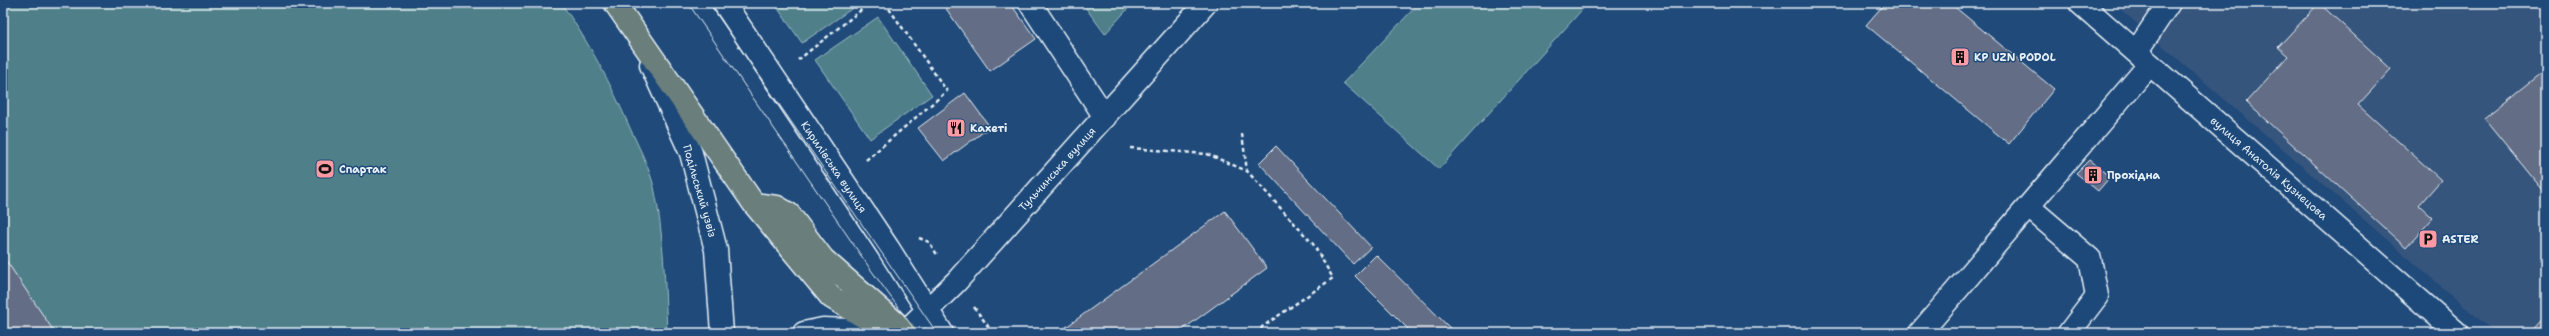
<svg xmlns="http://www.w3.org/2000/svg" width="2549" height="336" font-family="'Shantell Sans',sans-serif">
  <rect width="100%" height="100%" fill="#1f4a7a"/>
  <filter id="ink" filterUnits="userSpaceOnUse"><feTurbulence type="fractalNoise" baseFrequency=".025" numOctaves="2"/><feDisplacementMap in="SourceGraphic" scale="8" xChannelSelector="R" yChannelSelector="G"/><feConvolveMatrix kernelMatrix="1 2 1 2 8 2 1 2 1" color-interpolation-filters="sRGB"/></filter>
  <g filter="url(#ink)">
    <!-- built -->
    <path fill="#34547d" d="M 2113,3 L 2546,3 L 2546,333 L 2495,333 Z"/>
    <!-- green -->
    <path fill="#4f808a" stroke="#9cb8c1" d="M 3,3 L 561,3 C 589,42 611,84 630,128 C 639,147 649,167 654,187 C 664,232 665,287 667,333 L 3,333 Z
      M 774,3 L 860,3 L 802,43 Z
      M 1082,3 L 1133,3 L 1105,34 Z
      M 1419,3 L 1588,3 L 1439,169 L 1343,83 Z
      M 878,17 L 932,95 L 870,139 L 815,60 Z"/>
    <!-- building -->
    <path fill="#646d85" stroke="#e8f1f8" d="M 942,3 L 1010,3 L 1036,39 L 990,71 Z
      M 1885,3 L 1950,3 L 2054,89 L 2009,144 L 1866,25 Z
      M 2319,3 L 2391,69 L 2358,105 L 2441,180 L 2419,205 L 2433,218 L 2406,248 L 2246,102 L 2288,56 L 2278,47 Z
      M 2546,69 L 2546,194 L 2484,118 Z
      M 965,93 L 990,127 L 944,161 L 918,128 Z
      M 1276,146 L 1371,247 L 1353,264 L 1259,163 Z
      M 2089,160 L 2110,177 L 2098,191 L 2076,173 Z
      M 1225,211 L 1267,268 L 1178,333 L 1064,333 L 1062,330 Z
      M 1376,255 L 1455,333 L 1412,333 L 1355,276 Z
      M 3,256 L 55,333 L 3,333 Z
      M 2546,315 L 2546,333 L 2530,333 Z"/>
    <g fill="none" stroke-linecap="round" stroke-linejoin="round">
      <defs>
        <path id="minor" d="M 724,3 L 888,248 L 942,333
          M 1030,3 L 1105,117
          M 2080,3 L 2457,333
          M 2136,52 L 2169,3
          M 651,65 L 691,153 L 716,250 L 722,333
          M 2029,207 L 2090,259 L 2097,296 L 2069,333
          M 804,333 L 823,329 L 905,332 L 956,282 L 1206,3
          M 1920,333 L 2150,64"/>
        <path id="major" d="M 615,3 L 754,204 L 831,297 L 869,320 L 905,332
          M 754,204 L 777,207 L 789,214 L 823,259 L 899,326"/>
      </defs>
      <!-- minor casing -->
      <use href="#minor" stroke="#e8f1f8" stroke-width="25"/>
      <!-- major casing -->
      <use href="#major" stroke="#e8f1f8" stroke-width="25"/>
      <!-- path -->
      <path stroke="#e8f1f8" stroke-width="2.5" stroke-dasharray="4 3" stroke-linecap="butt" d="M 798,60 L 870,3
        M 1242,134 L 1247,171
        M 1130,148 L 1207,154 L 1247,171 L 1313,244 L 1333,278 L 1262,327 L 1259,333
        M 866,160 L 947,91 L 885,3
        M 919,238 L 929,242 L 938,256
        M 974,307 L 993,333"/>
      <!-- minor -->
      <use href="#minor" stroke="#1f4a7a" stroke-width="22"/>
      <!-- major -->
      <use href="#major" stroke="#6b7f7c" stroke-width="22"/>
      <!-- tram -->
      <path stroke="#e8f1f8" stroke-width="1" d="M 688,3 L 871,270 L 917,333
        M 709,3 L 937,333"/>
    </g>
  </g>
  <!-- icons -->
  <defs>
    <symbol id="building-square" viewBox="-11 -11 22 22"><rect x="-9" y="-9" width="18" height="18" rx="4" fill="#ff9aa2" stroke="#1f4a7a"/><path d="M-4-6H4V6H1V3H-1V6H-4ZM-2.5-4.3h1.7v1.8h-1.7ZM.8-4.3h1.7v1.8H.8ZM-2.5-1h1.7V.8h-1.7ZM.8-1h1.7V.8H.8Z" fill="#111"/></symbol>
    <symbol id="restaurant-square" viewBox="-11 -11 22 22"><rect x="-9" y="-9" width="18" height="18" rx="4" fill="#ff9aa2" stroke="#1f4a7a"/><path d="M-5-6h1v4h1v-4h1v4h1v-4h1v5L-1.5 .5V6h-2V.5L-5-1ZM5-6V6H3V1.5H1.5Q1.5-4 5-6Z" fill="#111"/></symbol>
    <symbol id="stadium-square" viewBox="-11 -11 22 22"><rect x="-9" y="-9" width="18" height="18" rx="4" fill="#ff9aa2" stroke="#1f4a7a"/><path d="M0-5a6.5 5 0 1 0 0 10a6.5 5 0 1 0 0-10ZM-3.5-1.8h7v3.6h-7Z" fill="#111"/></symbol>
    <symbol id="parking-square" viewBox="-11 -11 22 22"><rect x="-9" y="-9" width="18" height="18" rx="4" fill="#ff9aa2" stroke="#1f4a7a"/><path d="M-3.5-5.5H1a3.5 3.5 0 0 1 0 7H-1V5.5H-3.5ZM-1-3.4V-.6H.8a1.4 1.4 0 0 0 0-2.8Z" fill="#111"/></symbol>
  </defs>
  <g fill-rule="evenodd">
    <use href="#building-square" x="1949" y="46" width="22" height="22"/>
    <use href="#restaurant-square" x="945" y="117" width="22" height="22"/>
    <use href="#stadium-square" x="314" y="158" width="22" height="22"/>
    <use href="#building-square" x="2082" y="164" width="22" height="22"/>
    <use href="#parking-square" x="2417" y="228" width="22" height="22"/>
  </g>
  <g text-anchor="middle" stroke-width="3" stroke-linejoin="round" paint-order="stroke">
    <!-- poi labels -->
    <g font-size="11" font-weight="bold" fill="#e8f1f8" stroke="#1f4a7a" text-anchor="start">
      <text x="1974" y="61">KP UZN PODOL</text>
      <text x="970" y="132">Кахеті</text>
      <text x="339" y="173">Спартак</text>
      <text x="2107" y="179">Прохідна</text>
      <text x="2442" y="243">ASTER</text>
    </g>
    <!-- street labels -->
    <g font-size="11" fill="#e8f1f8" stroke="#1f4a7a">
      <text transform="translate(834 167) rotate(56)" y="4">Кирилівська вулиця</text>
      <text transform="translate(2269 168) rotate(41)" y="4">вулиця Анатолія Кузнецова</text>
      <text transform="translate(1057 169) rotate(-48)" y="4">Тульчинська вулиця</text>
      <text transform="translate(700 191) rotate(74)" y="4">Подільський узвіз</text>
    </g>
  </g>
  <!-- margin -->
  <rect width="2549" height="336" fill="none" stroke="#1f4a7a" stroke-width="16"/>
  <rect x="8" y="8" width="2533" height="320" fill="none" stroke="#e8f1f8" stroke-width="1.5" filter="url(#ink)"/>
</svg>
